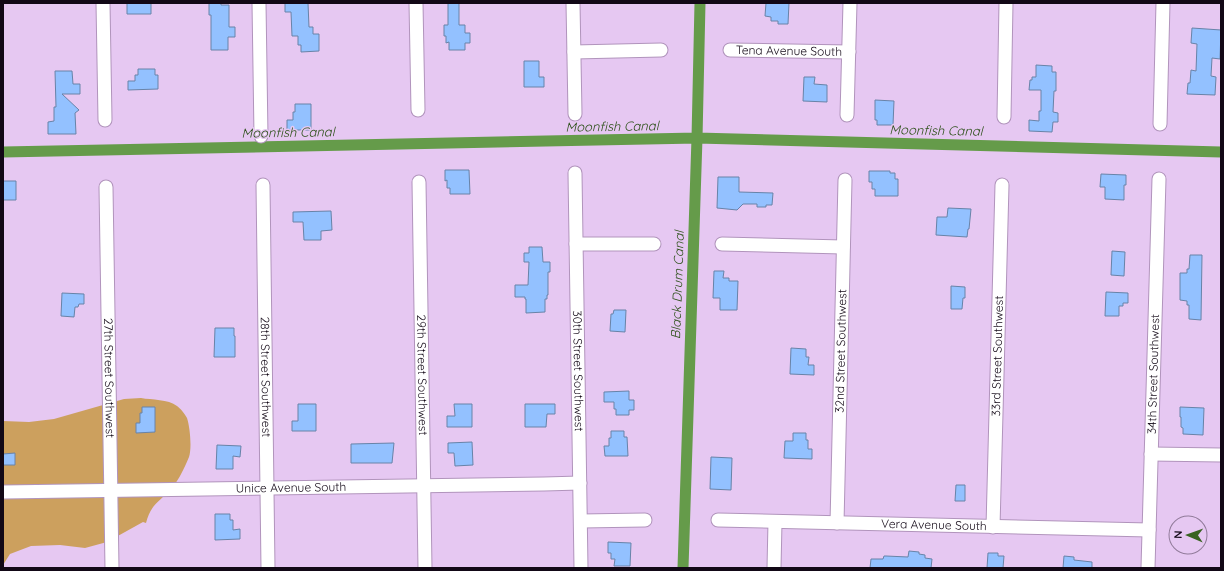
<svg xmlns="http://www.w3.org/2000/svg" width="1224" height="571" font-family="Quicksand,sans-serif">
  <rect width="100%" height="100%" fill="#e6c8f2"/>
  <!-- green -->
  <path fill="#cca05e" d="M 141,398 C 152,400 168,399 177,406 C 180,408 185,414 187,418 C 190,427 192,448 189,457 C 185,467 179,479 173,487 C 161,501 151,503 146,523 L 143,522 L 107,542 L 85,548 L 60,545 L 31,546 L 10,554 L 3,565 L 3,421 L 29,422 L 54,419 L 124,399 Z"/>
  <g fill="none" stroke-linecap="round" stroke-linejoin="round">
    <!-- canal -->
    <path stroke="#659b4a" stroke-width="11" d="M 3,152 L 697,138 L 1221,152
      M 683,568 L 697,138 L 700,3"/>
  </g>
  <!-- building -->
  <path fill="#93c1ff" stroke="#6883a8" d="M 127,3 L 151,3 L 151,14 L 127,14 Z
    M 209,3 L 221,3 L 221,5 L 229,5 L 229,27 L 235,27 L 235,37 L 228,37 L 228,50 L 211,50 L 211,15 L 209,15 Z
    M 285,3 L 308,3 L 309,27 L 313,27 L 313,34 L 319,34 L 319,51 L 301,52 L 301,45 L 298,45 L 298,36 L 292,36 L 291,12 L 285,12 Z
    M 448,3 L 459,3 L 459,25 L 465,25 L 465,33 L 470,33 L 470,43 L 465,43 L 465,50 L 449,50 L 449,42 L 446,43 L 446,36 L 444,36 L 444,25 L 448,25 Z
    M 766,3 L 789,3 L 788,24 L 778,24 L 778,21 L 771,21 L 771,17 L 765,16 Z
    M 1192,28 L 1221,30 L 1220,59 L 1212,58 L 1211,76 L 1216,77 L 1215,95 L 1187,94 L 1188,83 L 1190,83 L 1191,70 L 1196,71 L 1197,44 L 1191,43 Z
    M 524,61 L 539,61 L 539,77 L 544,77 L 544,87 L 524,87 Z
    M 1036,65 L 1052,66 L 1052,72 L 1056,72 L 1056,91 L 1054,91 L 1053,112 L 1058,113 L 1058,122 L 1053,122 L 1052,132 L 1029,131 L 1029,120 L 1039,121 L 1039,111 L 1041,111 L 1041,90 L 1029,90 L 1030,80 L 1032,80 L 1032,77 L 1036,77 Z
    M 138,69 L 155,69 L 155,75 L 158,75 L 158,89 L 128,90 L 128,81 L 135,81 L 135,75 L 138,75 Z
    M 55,71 L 72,71 L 73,84 L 80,84 L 80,94 L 62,94 L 79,110 L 75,113 L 76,134 L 48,134 L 48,122 L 54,121 L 54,107 L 56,107 Z
    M 804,77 L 815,77 L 814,84 L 827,85 L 827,102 L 803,101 Z
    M 875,100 L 894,101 L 893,125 L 877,125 L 877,120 L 875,120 Z
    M 295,104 L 311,104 L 311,130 L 287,130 L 287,120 L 293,120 L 293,112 L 295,112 Z
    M 445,170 L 469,170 L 470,194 L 450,194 L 450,188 L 447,188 L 447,180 L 445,181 Z
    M 869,171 L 890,171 L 890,173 L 895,173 L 895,179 L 898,179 L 898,196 L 875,196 L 875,189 L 872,189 L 872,182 L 869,182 Z
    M 1101,174 L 1126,175 L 1126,185 L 1124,185 L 1124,200 L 1105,199 L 1105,187 L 1100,187 Z
    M 718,177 L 739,177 L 739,192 L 773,193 L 772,205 L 766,205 L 766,207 L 757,207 L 757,204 L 743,204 L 737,210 L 717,208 Z
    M 3,181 L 16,181 L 16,200 L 3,200 Z
    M 948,208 L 971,209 L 969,229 L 968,229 L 967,237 L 936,235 L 937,217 L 947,217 Z
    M 331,211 L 332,230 L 321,231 L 321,240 L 304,240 L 303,222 L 293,222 L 293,212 Z
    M 529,247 L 542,247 L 543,262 L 550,262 L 550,272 L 548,272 L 548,295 L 547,295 L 547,299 L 545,299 L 545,312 L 526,313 L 526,299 L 525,299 L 525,297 L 515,297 L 515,285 L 528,285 L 529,262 L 524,262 L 524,253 L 529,253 Z
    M 1112,251 L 1125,252 L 1124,276 L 1111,275 Z
    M 1190,255 L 1202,255 L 1201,320 L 1189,319 L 1189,305 L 1187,305 L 1187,301 L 1180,300 L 1180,273 L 1187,273 L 1187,269 L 1189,269 Z
    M 714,271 L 724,271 L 723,278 L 729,278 L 729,281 L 738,281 L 737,310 L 720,310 L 720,298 L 713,298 Z
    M 951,286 L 965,287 L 965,298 L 963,298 L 962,309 L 951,309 Z
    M 1106,292 L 1128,293 L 1128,303 L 1123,303 L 1123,306 L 1119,306 L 1119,316 L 1105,316 Z
    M 62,293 L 84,294 L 84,304 L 79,304 L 78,307 L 75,307 L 74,317 L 61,316 Z
    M 614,310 L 626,310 L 625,332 L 610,331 L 611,314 L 613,314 Z
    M 215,328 L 234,328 L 234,336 L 235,336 L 235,357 L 214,357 Z
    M 791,348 L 806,349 L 806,357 L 809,357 L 808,365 L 814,365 L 814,375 L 790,374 Z
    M 629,391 L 629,400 L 634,400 L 634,410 L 629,410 L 629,415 L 616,415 L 616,409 L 614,409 L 614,402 L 604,402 L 604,392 Z
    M 298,404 L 316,404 L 316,431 L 292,431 L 292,421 L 298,421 Z
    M 454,404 L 472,404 L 472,427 L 447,427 L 447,416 L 455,416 Z
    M 525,404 L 555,404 L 555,414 L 547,414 L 546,427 L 525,427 Z
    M 142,407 L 155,407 L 155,432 L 136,433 L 136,423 L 140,423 L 140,413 L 142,413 Z
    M 1180,407 L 1204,408 L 1203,435 L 1183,434 L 1183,428 L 1181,427 L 1181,417 L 1180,417 Z
    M 611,431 L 624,431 L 624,437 L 627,437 L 628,456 L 605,456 L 604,446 L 609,446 L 609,438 L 611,438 Z
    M 793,433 L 806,433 L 806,440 L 808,440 L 808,449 L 812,449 L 812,459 L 784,458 L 785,441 L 793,441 Z
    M 472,442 L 473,465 L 455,466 L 454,453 L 448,453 L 448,443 Z
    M 394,443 L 392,463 L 351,463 L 351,444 Z
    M 217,445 L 241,446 L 240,457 L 233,456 L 233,469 L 216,469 Z
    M 15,453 L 15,465 L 3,465 L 3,454 Z
    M 711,457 L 732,458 L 731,490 L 710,489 Z
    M 956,485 L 965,485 L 965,501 L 955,501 Z
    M 215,514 L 230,514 L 230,520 L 233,520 L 233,530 L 240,529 L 240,539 L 215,540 Z
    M 608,542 L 631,543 L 630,566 L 614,566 L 615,559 L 611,559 L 611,553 L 608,553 Z
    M 909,551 L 919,552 L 919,554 L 925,555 L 925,558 L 932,559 L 931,568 L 870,568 L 871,559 L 883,559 L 884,556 L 886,556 L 908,557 Z
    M 988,553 L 998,553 L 998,556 L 1004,556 L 1003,568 L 987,568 Z
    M 1064,556 L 1074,557 L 1074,560 L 1092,562 L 1092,568 L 1063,568 Z"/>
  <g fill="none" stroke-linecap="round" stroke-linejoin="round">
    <defs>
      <g id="minor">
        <path d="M 103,3 L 105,120"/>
        <path d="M 259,3 L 261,136"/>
        <path d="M 416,3 L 418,110"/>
        <path d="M 573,3 L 575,114"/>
        <path id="s1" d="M 730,50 L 849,52"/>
        <path d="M 574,52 L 661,50"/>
        <path d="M 847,115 L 850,3"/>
        <path d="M 1004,117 L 1006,3"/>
        <path d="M 1160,124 L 1163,3"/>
        <path id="s2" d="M 575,173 L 581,568"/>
        <path id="s3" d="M 419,182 L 425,568"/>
        <path id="s4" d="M 263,185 L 268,568"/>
        <path id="s5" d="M 106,187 L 112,568"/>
        <path d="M 576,244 L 654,244"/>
        <path d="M 722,244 L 843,247"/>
        <path d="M 1151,454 L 1221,455"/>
        <path id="s6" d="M 3,492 L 544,484 L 580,483"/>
        <path id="s7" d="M 718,520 L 1149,530"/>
        <path d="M 581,521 L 645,520"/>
        <path id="s8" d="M 837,523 L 845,180"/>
        <path id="s9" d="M 993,527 L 1002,185"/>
        <path d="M 774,568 L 775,522"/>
        <path id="s10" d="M 1148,568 L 1159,179"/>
      </g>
    </defs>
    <!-- minor casing -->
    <use href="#minor" stroke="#b194bc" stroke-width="15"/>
    <!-- minor -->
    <use href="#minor" stroke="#fff" stroke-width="13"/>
  </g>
  <g text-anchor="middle" stroke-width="3" stroke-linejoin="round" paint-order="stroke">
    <!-- street labels -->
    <g font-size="12" fill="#120816" stroke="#e6c8f2">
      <text dy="4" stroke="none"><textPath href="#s1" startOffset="59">Tena Avenue South</textPath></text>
      <text dy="4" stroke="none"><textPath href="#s8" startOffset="172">32nd Street Southwest</textPath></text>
      <text dy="4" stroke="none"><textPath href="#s9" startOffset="171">33rd Street Southwest</textPath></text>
      <text dy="4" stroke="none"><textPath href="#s2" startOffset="198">30th Street Southwest</textPath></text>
      <text dy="4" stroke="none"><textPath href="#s10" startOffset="194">34th Street Southwest</textPath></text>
      <text dy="4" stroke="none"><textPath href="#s3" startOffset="193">29th Street Southwest</textPath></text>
      <text dy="4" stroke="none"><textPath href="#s4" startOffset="192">28th Street Southwest</textPath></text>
      <text dy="4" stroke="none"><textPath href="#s5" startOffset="191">27th Street Southwest</textPath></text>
      <text dy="4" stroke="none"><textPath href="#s6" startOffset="288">Unice Avenue South</textPath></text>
      <text dy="4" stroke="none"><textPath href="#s7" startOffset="216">Vera Avenue South</textPath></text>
    </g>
    <!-- water labels -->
    <g font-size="13" font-style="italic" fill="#2c5018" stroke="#e6c8f2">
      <text transform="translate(612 126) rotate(-1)" y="5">Moonfish Canal</text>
      <text transform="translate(936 130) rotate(1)" y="5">Moonfish Canal</text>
      <text transform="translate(288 132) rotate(-1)" y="5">Moonfish Canal</text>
      <text transform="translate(677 285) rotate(-88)" y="5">Black Drum Canal</text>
    </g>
  </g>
  <!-- border -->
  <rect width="1224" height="571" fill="none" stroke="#120816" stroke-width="8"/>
  <!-- north arrow -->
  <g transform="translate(1188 535) rotate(272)"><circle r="19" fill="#e6c8f2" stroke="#917b9a"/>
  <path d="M0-3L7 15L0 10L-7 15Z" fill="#386320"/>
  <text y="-6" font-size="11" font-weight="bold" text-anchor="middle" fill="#120816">N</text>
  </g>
</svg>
